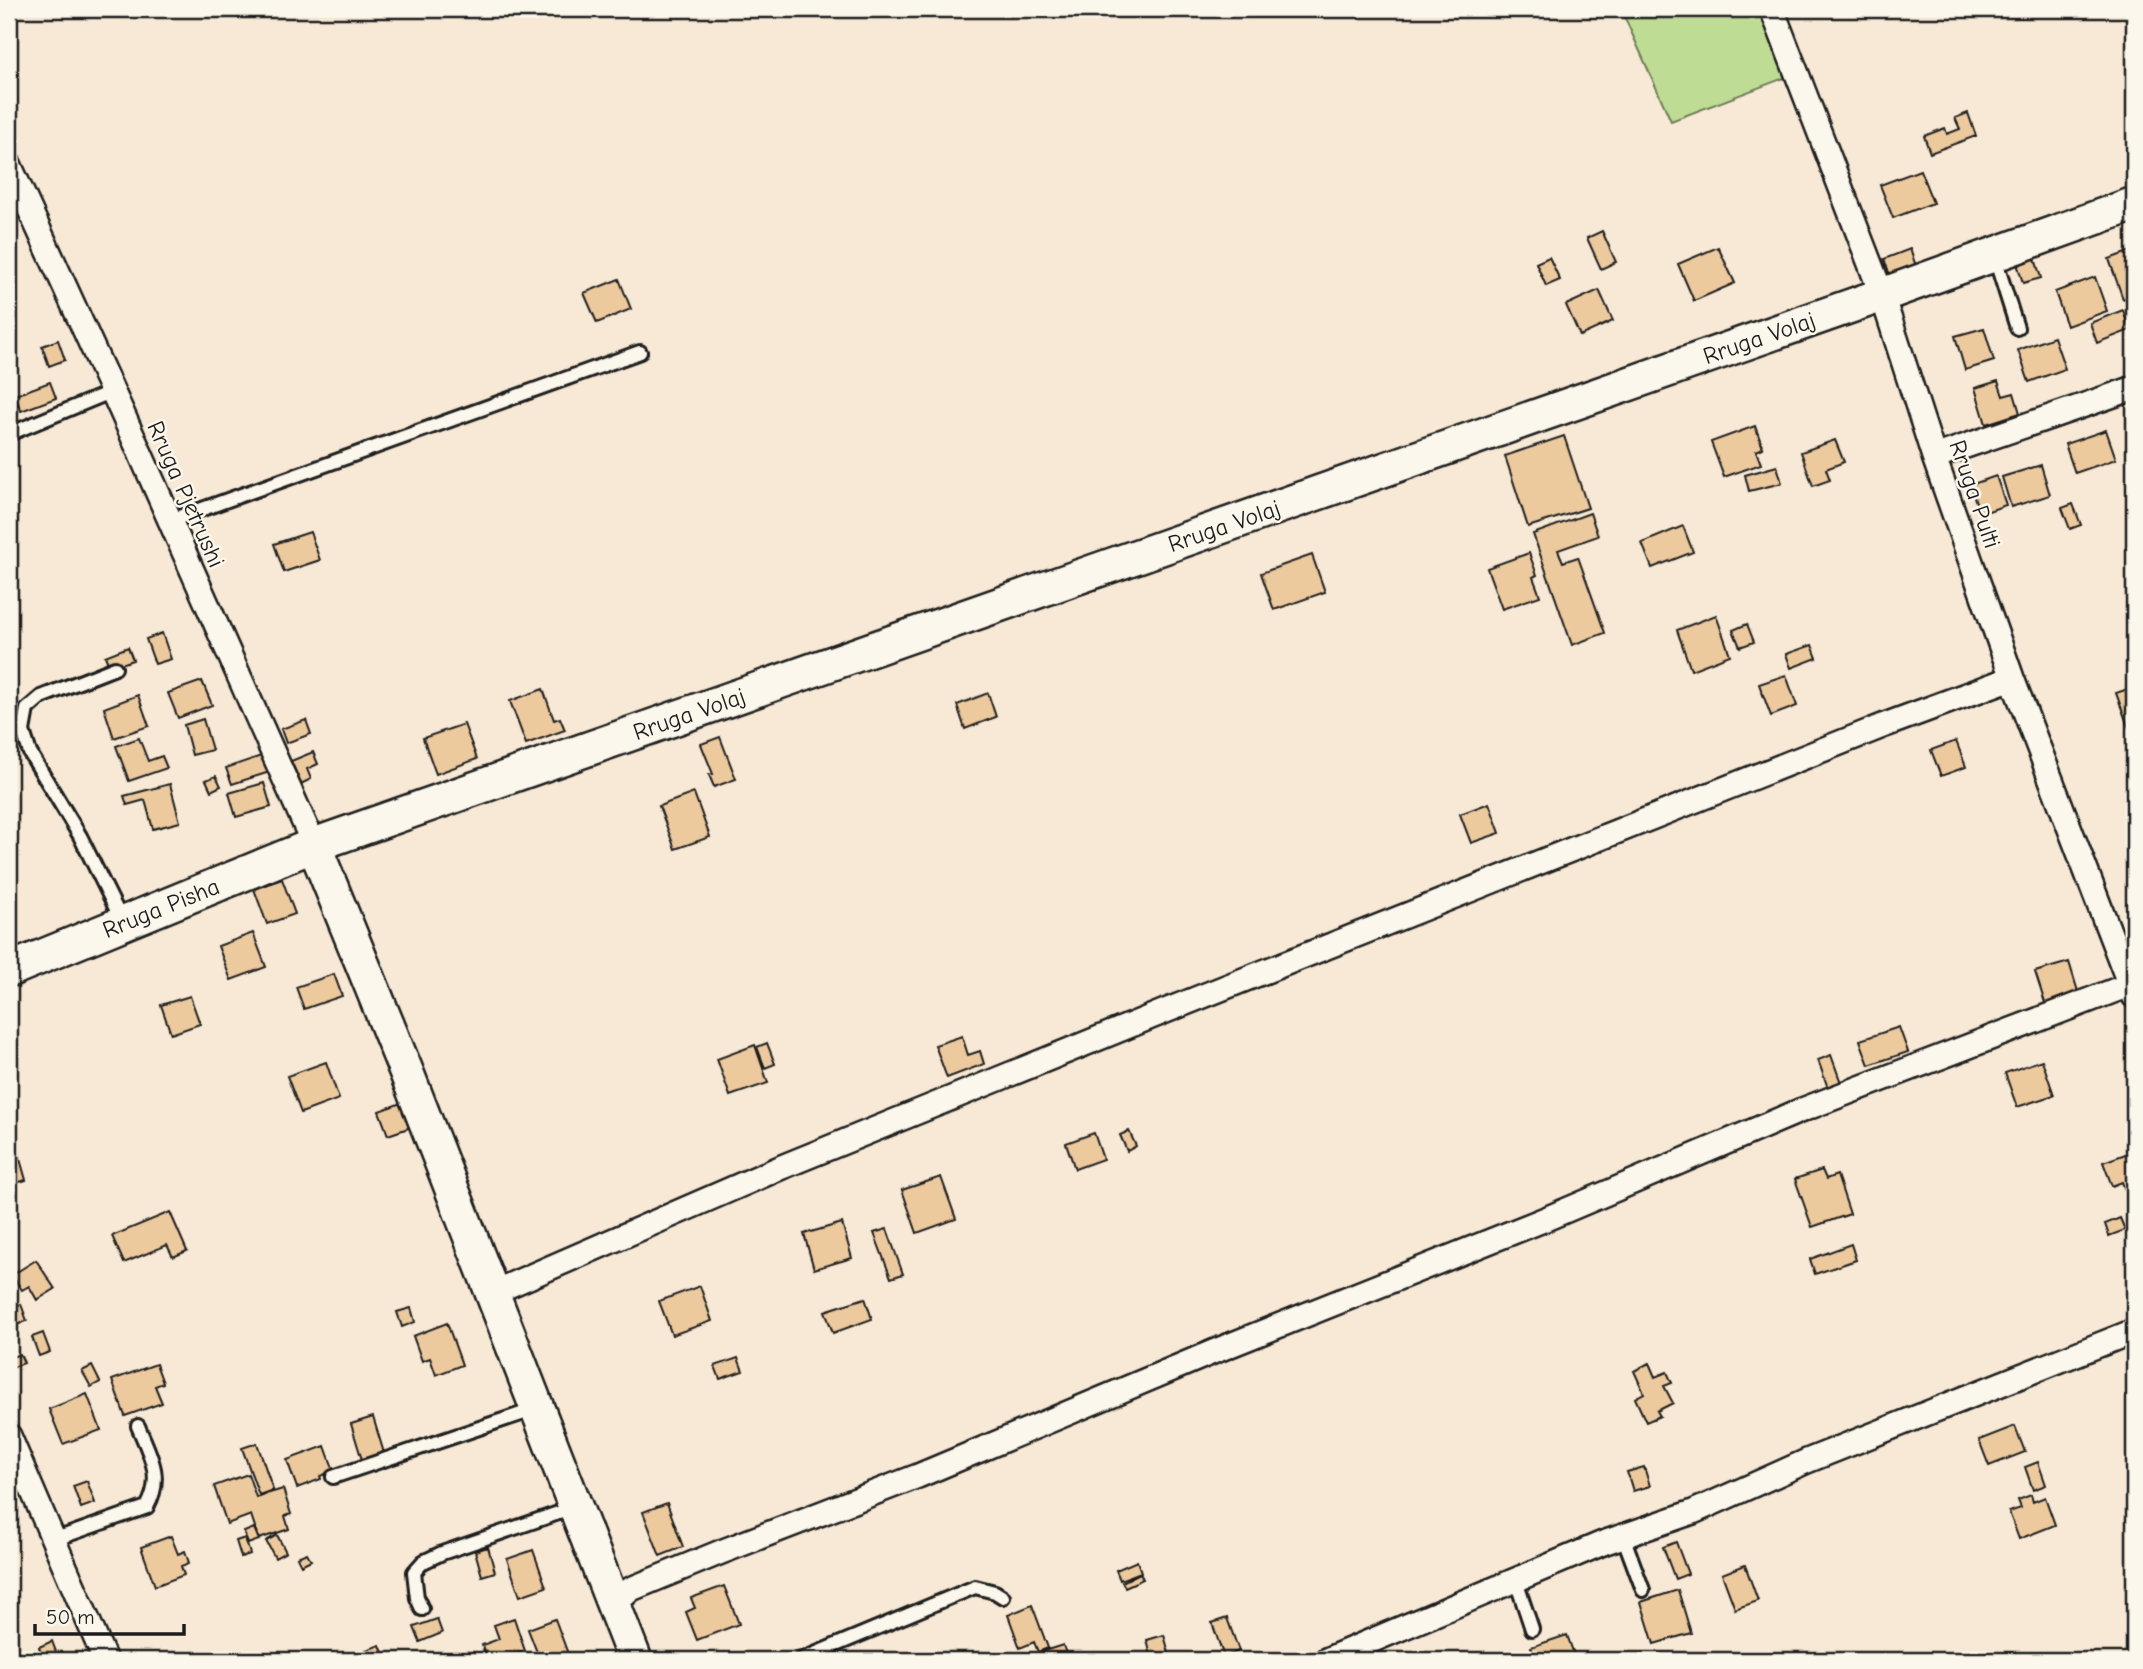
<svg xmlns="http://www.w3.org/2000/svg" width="2143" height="1669" font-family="'Comic Neue',sans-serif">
  <rect width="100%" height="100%" fill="#f7e9d5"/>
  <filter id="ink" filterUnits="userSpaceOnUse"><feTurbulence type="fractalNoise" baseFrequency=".0143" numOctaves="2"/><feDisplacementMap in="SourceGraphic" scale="14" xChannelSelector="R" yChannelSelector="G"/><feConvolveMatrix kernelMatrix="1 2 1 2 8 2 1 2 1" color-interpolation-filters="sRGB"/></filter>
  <g filter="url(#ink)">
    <!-- green -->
    <path fill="#bfdc94" stroke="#6e7c58" stroke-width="2" d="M 1621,9 L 1766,9 L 1792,75 L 1671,121 Z"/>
    <!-- building -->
    <path fill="#edc99e" stroke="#1c1c1c" stroke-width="2" d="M 1968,113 L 1976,136 L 1930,153 L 1924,136 L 1945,128 L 1947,134 L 1960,129 L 1955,118 Z
      M 1920,170 L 1933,203 L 1893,218 L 1880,185 Z
      M 1602,231 L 1616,262 L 1601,269 L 1587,238 Z
      M 1718,247 L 1735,283 L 1694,301 L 1678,264 Z
      M 1910,249 L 1917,269 L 1891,278 L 1884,259 Z
      M 2134,250 L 2134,295 L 2123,299 L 2109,259 Z
      M 2034,255 L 2041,278 L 2023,283 L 2016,260 Z
      M 1549,257 L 1560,280 L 1546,286 L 1536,263 Z
      M 2095,277 L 2107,311 L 2067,326 L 2055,292 Z
      M 619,279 L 631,309 L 597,323 L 584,293 Z
      M 1599,290 L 1613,321 L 1580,336 L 1566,305 Z
      M 2123,310 L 2130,330 L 2097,343 L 2090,323 Z
      M 1984,328 L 1994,361 L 1965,370 L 1955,336 Z
      M 2054,337 L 2065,369 L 2029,382 L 2018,350 Z
      M 58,340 L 65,360 L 49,366 L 42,346 Z
      M 1998,381 L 2003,396 L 2014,393 L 2020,413 L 1986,424 L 1975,388 Z
      M 50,382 L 56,398 L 21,411 L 15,395 Z
      M 1755,426 L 1763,448 L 1756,451 L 1761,464 L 1724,477 L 1711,442 Z
      M 2106,430 L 2116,459 L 2075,473 L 2065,444 Z
      M 1564,436 L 1588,508 L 1528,527 L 1505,456 Z
      M 1835,440 L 1844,462 L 1826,469 L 1830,480 L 1813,486 L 1801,452 Z
      M 2041,465 L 2050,495 L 2011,507 L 2002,477 Z
      M 1777,466 L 1782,483 L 1749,491 L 1745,475 Z
      M 1996,476 L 2006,505 L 1980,514 L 1970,485 Z
      M 2073,504 L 2081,525 L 2070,529 L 2062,508 Z
      M 1590,513 L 1598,536 L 1558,550 L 1563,562 L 1578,557 L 1605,633 L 1572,645 L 1533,534 Z
      M 1683,526 L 1693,552 L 1652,568 L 1642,543 Z
      M 310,532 L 320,560 L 284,572 L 274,544 Z
      M 1529,553 L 1537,575 L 1533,577 L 1540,596 L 1502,609 L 1487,568 Z
      M 1312,555 L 1325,592 L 1274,610 L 1261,573 Z
      M 1716,615 L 1730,655 L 1691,670 L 1677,630 Z
      M 1747,624 L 1754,642 L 1740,647 L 1733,630 Z
      M 162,633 L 171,659 L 155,664 L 146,639 Z
      M 1812,645 L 1817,658 L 1791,668 L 1786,654 Z
      M 128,647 L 133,660 L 110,668 L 105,656 Z
      M 1786,675 L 1797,706 L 1771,716 L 1759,684 Z
      M 202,681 L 212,705 L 178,718 L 168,693 Z
      M 2134,687 L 2134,723 L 2128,726 L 2116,693 Z
      M 543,689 L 554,720 L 560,718 L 565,730 L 526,744 L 510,701 Z
      M 988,693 L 996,717 L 965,729 L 957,705 Z
      M 138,695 L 149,726 L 114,738 L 104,708 Z
      M 203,719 L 212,750 L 192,755 L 184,725 Z
      M 306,720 L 311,734 L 286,743 L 281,729 Z
      M 464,724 L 477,759 L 436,774 L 423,738 Z
      M 720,737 L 736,779 L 714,787 L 709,775 L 713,774 L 701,744 Z
      M 139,738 L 148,761 L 162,756 L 167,768 L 129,781 L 116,746 Z
      M 1956,741 L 1966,767 L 1941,776 L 1931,750 Z
      M 313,752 L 318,764 L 307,769 L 311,779 L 301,784 L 291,761 Z
      M 270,753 L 276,770 L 232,784 L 226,768 Z
      M 216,776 L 221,786 L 211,791 L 206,780 Z
      M 264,783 L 271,807 L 236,817 L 229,793 Z
      M 170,784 L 180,822 L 153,829 L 145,800 L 127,805 L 124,796 Z
      M 694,793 L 710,837 L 675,849 L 659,806 Z
      M 1489,803 L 1500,833 L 1471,843 L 1460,814 Z
      M 282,879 L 295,914 L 267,924 L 254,889 Z
      M 253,933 L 266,967 L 231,980 L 218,946 Z
      M 2069,962 L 2079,995 L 2046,1006 L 2035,972 Z
      M 334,974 L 342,996 L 304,1009 L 296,987 Z
      M 190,996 L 200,1024 L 171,1034 L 161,1005 Z
      M 1899,1027 L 1908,1052 L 1869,1065 L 1860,1040 Z
      M 962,1036 L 968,1055 L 980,1051 L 984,1064 L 947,1078 L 935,1045 Z
      M 767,1043 L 775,1064 L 765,1068 L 757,1047 Z
      M 755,1045 L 768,1083 L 730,1096 L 717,1059 Z
      M 1831,1055 L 1841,1083 L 1828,1088 L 1818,1060 Z
      M 2042,1060 L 2054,1095 L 2017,1107 L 2005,1073 Z
      M 326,1062 L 339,1099 L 301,1113 L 287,1076 Z
      M 412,1099 L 420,1124 L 388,1135 L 379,1111 Z
      M 1129,1131 L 1136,1146 L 1127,1151 L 1120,1135 Z
      M 1094,1133 L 1103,1159 L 1075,1169 L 1066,1143 Z
      M 2134,1151 L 2134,1190 L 2126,1193 L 2122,1182 L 2112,1186 L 2103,1162 Z
      M 18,1152 L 26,1180 L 9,1185 L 9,1155 Z
      M 1822,1170 L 1826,1179 L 1837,1175 L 1850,1214 L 1812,1227 L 1795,1179 Z
      M 941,1177 L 956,1219 L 917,1233 L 902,1190 Z
      M 170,1212 L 187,1251 L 173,1257 L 167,1245 L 124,1263 L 112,1236 Z
      M 2120,1218 L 2125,1230 L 2109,1236 L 2105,1224 Z
      M 842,1223 L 852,1258 L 814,1269 L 804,1234 Z
      M 887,1229 L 903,1274 L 891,1278 L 874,1233 Z
      M 1851,1244 L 1856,1260 L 1815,1274 L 1810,1259 Z
      M 36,1260 L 55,1289 L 37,1300 L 29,1286 L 22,1290 L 12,1275 Z
      M 700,1286 L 712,1321 L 672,1335 L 659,1301 Z
      M 865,1298 L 872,1319 L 833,1333 L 825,1311 Z
      M 21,1304 L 27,1321 L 9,1328 L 9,1308 Z
      M 411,1308 L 415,1322 L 402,1327 L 397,1312 Z
      M 447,1323 L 462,1365 L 436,1375 L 430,1358 L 422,1361 L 413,1336 Z
      M 43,1333 L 50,1352 L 39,1356 L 32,1337 Z
      M 20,1354 L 24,1363 L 9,1369 L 9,1358 Z
      M 738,1358 L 743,1371 L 720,1379 L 715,1366 Z
      M 1649,1363 L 1655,1377 L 1667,1372 L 1672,1383 L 1664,1386 L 1673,1403 L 1657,1411 L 1660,1416 L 1646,1422 L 1635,1398 L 1644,1393 L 1634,1371 Z
      M 156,1364 L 163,1383 L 155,1386 L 162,1403 L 125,1416 L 112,1380 Z
      M 92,1366 L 100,1382 L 91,1387 L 82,1371 Z
      M 87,1394 L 101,1430 L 63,1444 L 49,1409 Z
      M 373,1417 L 384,1453 L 362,1460 L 351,1424 Z
      M 2015,1426 L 2025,1452 L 1989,1466 L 1979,1440 Z
      M 257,1443 L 273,1490 L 259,1495 L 242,1448 Z
      M 325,1446 L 334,1471 L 320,1476 L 321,1479 L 297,1488 L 287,1460 Z
      M 2038,1462 L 2046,1485 L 2033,1490 L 2025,1467 Z
      M 1644,1467 L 1650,1486 L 1633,1491 L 1627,1472 Z
      M 248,1474 L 256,1497 L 283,1489 L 291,1514 L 285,1516 L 289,1529 L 259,1539 L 251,1515 L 227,1524 L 214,1486 Z
      M 87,1481 L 95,1503 L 81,1508 L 73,1486 Z
      M 2031,1495 L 2033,1502 L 2045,1497 L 2055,1525 L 2019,1539 L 2009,1512 L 2021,1508 L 2018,1500 Z
      M 667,1503 L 683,1547 L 660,1556 L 643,1512 Z
      M 254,1528 L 259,1540 L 248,1544 L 244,1532 Z
      M 277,1535 L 286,1552 L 275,1558 L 266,1541 Z
      M 171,1536 L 178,1554 L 185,1551 L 189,1563 L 181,1566 L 184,1575 L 155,1586 L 141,1547 Z
      M 245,1538 L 250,1554 L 241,1557 L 236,1541 Z
      M 1676,1542 L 1688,1574 L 1675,1579 L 1663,1547 Z
      M 488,1547 L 495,1572 L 482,1576 L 475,1551 Z
      M 533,1550 L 546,1587 L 520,1596 L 507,1559 Z
      M 307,1553 L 311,1560 L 301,1565 L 297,1557 Z
      M 1137,1561 L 1141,1572 L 1120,1580 L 1116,1570 Z
      M 1745,1565 L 1758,1601 L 1735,1609 L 1722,1574 Z
      M 1140,1573 L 1143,1579 L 1125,1587 L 1122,1582 Z
      M 724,1586 L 739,1624 L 697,1640 L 686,1612 L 695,1608 L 691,1598 Z
      M 1678,1590 L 1691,1633 L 1654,1644 L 1641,1602 Z
      M 1032,1605 L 1048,1648 L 1038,1652 L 1034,1642 L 1020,1648 L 1008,1615 Z
      M 514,1618 L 525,1651 L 499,1660 L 487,1660 L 482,1645 L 499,1639 L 494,1625 Z
      M 1227,1618 L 1239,1651 L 1224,1657 L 1212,1623 Z
      M 437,1619 L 442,1633 L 420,1642 L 414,1627 Z
      M 555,1619 L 568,1654 L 552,1660 L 540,1660 L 528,1629 Z
      M 1164,1635 L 1171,1660 L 1152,1660 L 1147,1640 Z
      M 1567,1635 L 1576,1660 L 1536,1660 L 1531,1647 Z
      M 52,1641 L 59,1660 L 44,1660 L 39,1647 Z
      M 380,1645 L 386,1660 L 369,1660 L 366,1650 Z
      M 1063,1645 L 1067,1657 L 1055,1660 L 1040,1660 L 1038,1653 Z
      M 470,1652 L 473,1660 L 447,1660 Z"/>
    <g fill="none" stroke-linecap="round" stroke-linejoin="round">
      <defs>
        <path id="lane" d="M 1994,255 L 2017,328
          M 9,434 L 113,391
          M 169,521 L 640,352
          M 115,668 L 41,697 L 27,709 L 23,731 L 30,753 L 80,836 L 123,923
          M 333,1477 L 536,1409
          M 1623,1536 L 1643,1590
          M 53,1540 L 147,1507 C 164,1477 150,1455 138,1426
          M 1516,1581 L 1532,1629
          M 422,1609 L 417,1598 L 414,1572 L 423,1562 L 442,1553 L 573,1508
          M 800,1660 L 975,1587 L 995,1592 L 1003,1597"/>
        <path id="street" d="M 1772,9 L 1882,295 L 1934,457 L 2012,678 L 2134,996
          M 9,164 L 121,410 L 314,845
          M 1934,457 L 2134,388
          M 492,1293 L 782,1167 L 1168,1010 L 1885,725 L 2012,678
          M 9,1436 L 105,1660
          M 614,1605 L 631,1589 L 721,1552 L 918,1476 L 1213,1352 L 1548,1218 L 1802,1110 L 2134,983
          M 1326,1660 L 1603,1543 L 1693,1512 L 1807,1461 L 2134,1331"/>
        <path id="secondary" d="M 314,845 L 406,1071 L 635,1660
          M 9,970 L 314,845 L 1882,295 L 2134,204"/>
      </defs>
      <!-- lane casing -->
      <use href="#lane" stroke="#1c1c1c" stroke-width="18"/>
      <!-- street casing -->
      <use href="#street" stroke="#1c1c1c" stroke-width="28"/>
      <!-- secondary casing -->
      <use href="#secondary" stroke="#1c1c1c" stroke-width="38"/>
      <!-- lane -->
      <use href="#lane" stroke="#fbf7ec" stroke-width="12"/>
      <!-- street -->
      <use href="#street" stroke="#fbf7ec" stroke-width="23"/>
      <!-- secondary -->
      <use href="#secondary" stroke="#fbf7ec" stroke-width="33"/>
    </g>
  </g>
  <g text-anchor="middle" stroke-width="5" stroke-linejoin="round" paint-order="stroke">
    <!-- street labels -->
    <g font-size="24" fill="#1c1c1c" stroke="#fbf7ec">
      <text transform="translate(1759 338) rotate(-19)" y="8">Rruga Volaj</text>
      <text transform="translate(186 494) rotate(66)" y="8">Rruga Pjetrushi</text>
      <text transform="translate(1975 494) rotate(71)" y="8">Rruga Pulti</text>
      <text transform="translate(1224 526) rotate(-19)" y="8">Rruga Volaj</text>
      <text transform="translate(689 714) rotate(-19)" y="8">Rruga Volaj</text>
      <text transform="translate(161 908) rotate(-22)" y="8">Rruga Pisha</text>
    </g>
  </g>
  <!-- margin -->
  <rect width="2143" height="1669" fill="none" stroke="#fbf7ec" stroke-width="35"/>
  <rect x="18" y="18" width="2108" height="1634" fill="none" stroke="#1c1c1c" stroke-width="2.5" filter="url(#ink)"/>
  <!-- scale -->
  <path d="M35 1624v10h149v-10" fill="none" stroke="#1c1c1c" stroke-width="3.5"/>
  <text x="46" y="1624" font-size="21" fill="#1c1c1c" stroke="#fbf7ec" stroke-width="5" paint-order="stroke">50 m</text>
</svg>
